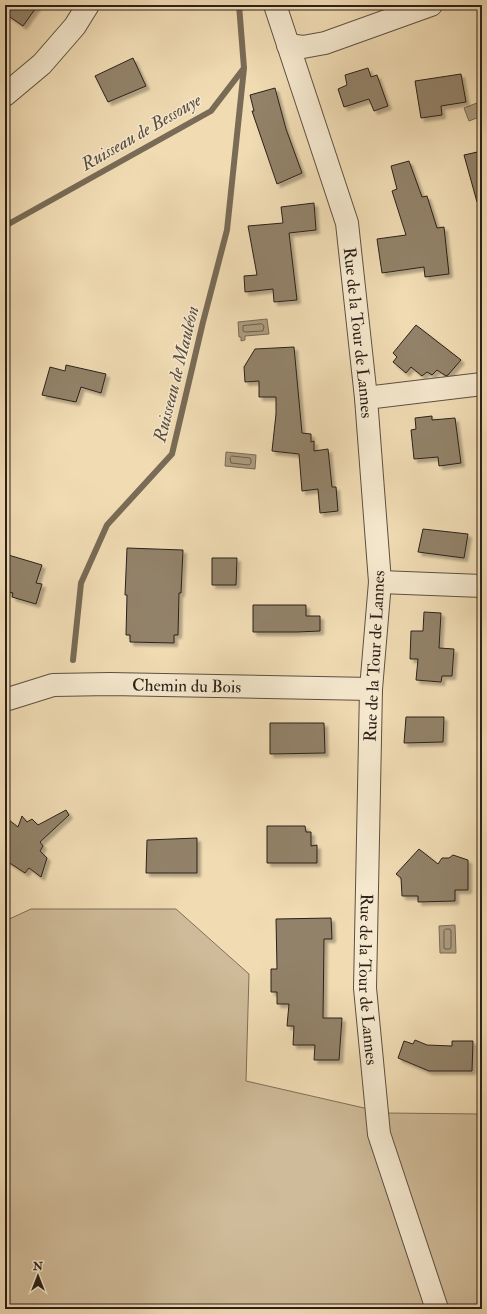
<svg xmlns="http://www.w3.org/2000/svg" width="487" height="1314" font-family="'IM FELL Double Pica',serif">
  <defs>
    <filter id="shadow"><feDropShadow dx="3.5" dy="3.5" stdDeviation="1" flood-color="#0004"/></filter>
  </defs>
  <rect width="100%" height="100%" fill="#f0dbb3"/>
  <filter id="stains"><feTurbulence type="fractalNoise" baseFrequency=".005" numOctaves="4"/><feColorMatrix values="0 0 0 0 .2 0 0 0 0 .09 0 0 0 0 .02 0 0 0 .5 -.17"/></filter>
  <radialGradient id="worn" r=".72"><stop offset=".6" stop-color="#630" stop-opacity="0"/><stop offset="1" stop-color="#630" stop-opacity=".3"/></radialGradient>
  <!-- green -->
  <path fill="#cfbb99" stroke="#7e6e59" d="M 31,909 L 176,909 L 249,974 L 246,1081 L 386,1113 L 482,1114 L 482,1309 L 5,1309 L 5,921 Z"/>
  <!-- water -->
  <path fill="#ad9c7f" stroke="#796b56" d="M 482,101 L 482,116 L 469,121 L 464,108 Z
    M 267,319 L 269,334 L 245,336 L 245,340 L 241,341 L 241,337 L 239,337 L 238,322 Z
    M 226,452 L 256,455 L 255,469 L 225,466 Z
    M 455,925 L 456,953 L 440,953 L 439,926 Z"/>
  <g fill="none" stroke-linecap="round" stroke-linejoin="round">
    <!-- shore -->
    <path stroke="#6c5e4c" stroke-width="1" d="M 262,324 L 264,326 L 263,331 L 245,332 L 243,331 L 243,326 Z
      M 232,456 L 250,458 L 251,460 L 251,463 L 249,465 L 231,463 L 230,458 Z
      M 446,929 L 450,929 L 451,931 L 451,947 L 450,949 L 445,949 L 444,948 L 444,931 Z"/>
    <!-- stream -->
    <path stroke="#796b56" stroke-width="6" d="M 5,226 L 211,111 L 244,68 L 239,5
      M 73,660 L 81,583 L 107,525 L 172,454 L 203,322 L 227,230 L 244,68"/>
  </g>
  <!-- building -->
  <path fill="#928269" stroke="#2c2119" filter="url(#shadow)" d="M 14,5 L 38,5 L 23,26 L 7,15 Z
    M 133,58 L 146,86 L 108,102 L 95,76 Z
    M 368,68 L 371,77 L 377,75 L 388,106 L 374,111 L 369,99 L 344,107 L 338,89 L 347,85 L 345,75 Z
    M 461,74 L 466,102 L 441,106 L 442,115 L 421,118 L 415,81 Z
    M 275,88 L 286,129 L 302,173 L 277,184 L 252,111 L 254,111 L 250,95 Z
    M 482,151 L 482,201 L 477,202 L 464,155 Z
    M 409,161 L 422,197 L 427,196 L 437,228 L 444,227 L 449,274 L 425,277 L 424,267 L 382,273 L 377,239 L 406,235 L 392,191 L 397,189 L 391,166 Z
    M 314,203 L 316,230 L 289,233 L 297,300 L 274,302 L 273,289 L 245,292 L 244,276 L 257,275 L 248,226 L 283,223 L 281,207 Z
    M 416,325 L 461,360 L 448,375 L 446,376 L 437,370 L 432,375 L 427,372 L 422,376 L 411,367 L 406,373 L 393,362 L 397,357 L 393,353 Z
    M 294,347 L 302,433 L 311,434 L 311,442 L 314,441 L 314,451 L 328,449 L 332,487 L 336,487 L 338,511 L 320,513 L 318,489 L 302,491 L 299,454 L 272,451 L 276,414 L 276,397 L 259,397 L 259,381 L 245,382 L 244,367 L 255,349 Z
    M 66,365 L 106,374 L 101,393 L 81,387 L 76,402 L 42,395 L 50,367 L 65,371 Z
    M 432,416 L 432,420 L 455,418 L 461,463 L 439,466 L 438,457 L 414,459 L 411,430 L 416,429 L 415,418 Z
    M 423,529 L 468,534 L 464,558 L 418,552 Z
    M 127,548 L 183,550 L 181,593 L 179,593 L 178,635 L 174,635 L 174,643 L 130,642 L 130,635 L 126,635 L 127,595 L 125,595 Z
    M 5,554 L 42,565 L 36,583 L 42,584 L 36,604 L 12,597 L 13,593 L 5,591 Z
    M 212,558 L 237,558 L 236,585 L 212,585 Z
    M 253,605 L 306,605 L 306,616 L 320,616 L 320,631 L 297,632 L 253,632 Z
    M 424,612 L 441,613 L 439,648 L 454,649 L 452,676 L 442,676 L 441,682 L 416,680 L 418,659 L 410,659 L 411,631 L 423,631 Z
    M 406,717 L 444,717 L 443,742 L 404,743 Z
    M 270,723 L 324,723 L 325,753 L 270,754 Z
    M 66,810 L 69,815 L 40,842 L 43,846 L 40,851 L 47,858 L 41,877 L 29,868 L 25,873 L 5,860 L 5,817 L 18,827 L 22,816 L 27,822 L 32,819 L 38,825 Z
    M 267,826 L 305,826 L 306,832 L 311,832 L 311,846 L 317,845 L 317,863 L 267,863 Z
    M 197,838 L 197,873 L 146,873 L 147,840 Z
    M 419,849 L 438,864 L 442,858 L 449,858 L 453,855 L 468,860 L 468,890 L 455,890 L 455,901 L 418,902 L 418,896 L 402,896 L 401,878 L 396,874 Z
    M 331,918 L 332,939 L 324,939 L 323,1018 L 342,1018 L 339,1060 L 314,1060 L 315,1045 L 293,1045 L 294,1026 L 287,1026 L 289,1004 L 277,1004 L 277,992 L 271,992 L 271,969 L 277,969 L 276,919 Z
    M 415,1040 L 427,1045 L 452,1046 L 452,1041 L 473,1041 L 472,1071 L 429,1071 L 398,1058 L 404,1041 L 413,1044 Z"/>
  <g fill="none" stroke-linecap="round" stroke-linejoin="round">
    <defs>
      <g id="street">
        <path id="s1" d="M 275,5 L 347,223 L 366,398 L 380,582 L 371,689 L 365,988 L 379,1134 L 437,1309"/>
        <path d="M 288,45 L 303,47 L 325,43 L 431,5"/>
        <path d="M 5,95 L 42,64 L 75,26 L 88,5"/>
        <path d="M 366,398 L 482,384"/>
        <path d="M 380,582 L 482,586"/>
        <path id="s2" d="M 5,700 L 53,685 L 110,684 L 371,689"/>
      </g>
    </defs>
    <!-- street casing -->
    <use href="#street" stroke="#5d5040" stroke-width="24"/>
    <!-- street -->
    <use href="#street" stroke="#f5e8ce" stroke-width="22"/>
  </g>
  <g text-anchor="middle" stroke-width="3" stroke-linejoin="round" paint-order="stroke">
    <!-- street labels -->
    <g font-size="17" fill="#2c2119" stroke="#f5e8ce">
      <text dy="6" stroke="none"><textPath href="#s1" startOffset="340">Rue de la Tour de Lannes</textPath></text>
      <text transform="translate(374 656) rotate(-87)" y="6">Rue de la Tour de Lannes</text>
      <text dy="6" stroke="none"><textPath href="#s2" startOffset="184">Chemin du Bois</textPath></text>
      <text dy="6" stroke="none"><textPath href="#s1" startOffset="988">Rue de la Tour de Lannes</textPath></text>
    </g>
    <!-- water labels -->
    <g font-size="18" font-style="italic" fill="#594c3d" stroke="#f5e8ce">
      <text transform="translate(141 132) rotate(-30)" y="6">Ruisseau de Bessouye</text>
      <text transform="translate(176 374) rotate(-76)" y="6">Ruisseau de Mauléon</text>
    </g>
  </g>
  <!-- margin -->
  <rect width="487" height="1314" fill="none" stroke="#f0dbb3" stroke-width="20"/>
  <rect x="6" y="6" width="475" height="1302" fill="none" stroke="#2c2119" stroke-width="2"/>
  <rect x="10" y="10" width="467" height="1294" fill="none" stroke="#2c2119"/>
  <!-- north arrow -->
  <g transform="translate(38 1276)" stroke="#f5e8ce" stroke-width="3" paint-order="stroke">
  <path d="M0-3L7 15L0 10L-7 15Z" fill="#2c2119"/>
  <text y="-6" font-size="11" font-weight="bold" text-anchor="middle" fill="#2c2119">N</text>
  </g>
  <rect width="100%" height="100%" filter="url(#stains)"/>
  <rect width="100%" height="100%" fill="url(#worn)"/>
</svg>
